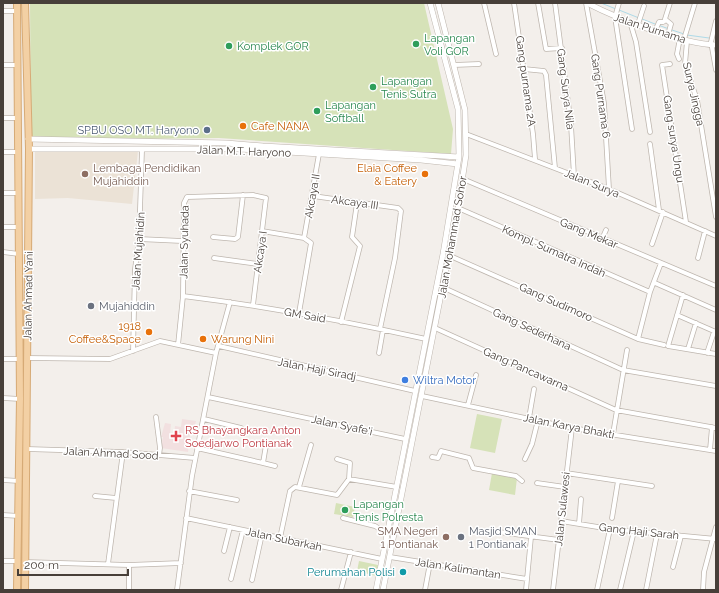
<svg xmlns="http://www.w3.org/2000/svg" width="719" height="593" font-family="Raleway,sans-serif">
  <rect width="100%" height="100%" fill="#f3efeb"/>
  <!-- education -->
  <path fill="#ebe2d6" d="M 35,150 L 138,151 L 132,204 L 68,198 L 35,199 Z"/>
  <!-- medical -->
  <path fill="#f2e0e0" d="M 182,419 L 196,421 L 195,425 L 191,425 L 188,452 L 161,448 L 163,437 L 161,437 L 165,423 L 171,424 L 170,434 L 174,435 L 175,426 L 181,427 Z"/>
  <!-- green -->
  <path fill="#d6e2b8" d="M 30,3 L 424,3 L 453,129 L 451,154 L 219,138 L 31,140 Z
    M 477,414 L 502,419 L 495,453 L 470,448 Z
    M 492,473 L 517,478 L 515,495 L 489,490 Z
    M 336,503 L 355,507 L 353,517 L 334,514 Z
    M 359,561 L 378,565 L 376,576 L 357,571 Z"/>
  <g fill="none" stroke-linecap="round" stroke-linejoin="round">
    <!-- stream -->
    <path stroke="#aedae8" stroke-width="1" d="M 601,3 L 616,9
      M 619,10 L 639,18
      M 642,19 L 655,24
      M 658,25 L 669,29
      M 672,30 L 684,34
      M 687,35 L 709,38"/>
    <defs>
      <path id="minor" d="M 484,3 L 496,54
        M 514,3 L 533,134 L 535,159
        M 538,3 L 546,49 L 562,48
        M 555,3 L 571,125 L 574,176
        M 586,3 L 604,103 L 609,189
        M 619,3 L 615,17 L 632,129
        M 3,11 L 17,11
        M 716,21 L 711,42 L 716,70
        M 630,22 L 636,42 L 650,132
        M 638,24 L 644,6
        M 655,31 L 659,22 L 663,22 L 666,20
        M 668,35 L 671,24 L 665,19 L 670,3
        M 684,39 L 695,3
        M 687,41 L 685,64 L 697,100 L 716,217
        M 679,59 L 677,54 L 680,38
        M 670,64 L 662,65 L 686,222
        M 3,65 L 18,65
        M 454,65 L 479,64
        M 524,69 L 544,71 L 546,75 L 555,168
        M 3,118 L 18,118
        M 466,134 L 609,189 L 716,236
        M 650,144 L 659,210
        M 3,152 L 18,152
        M 463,179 L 716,286
        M 3,193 L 18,193
        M 313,196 L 398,208 L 401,211 L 395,258 L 380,329
        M 458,208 L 650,292
        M 3,227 L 18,227
        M 262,231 L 304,238 L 311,243 L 299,313
        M 213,237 L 235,239 L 238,237 L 243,195
        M 304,238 L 319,154
        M 139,239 L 182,241
        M 602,239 L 606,230
        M 652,244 L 663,212
        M 3,252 L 19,254
        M 448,255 L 638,339 L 664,345
        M 214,258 L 258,264
        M 698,258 L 705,231
        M 655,283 L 716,310
        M 442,287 L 623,370 L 716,386
        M 683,295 L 668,346 L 716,354
        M 183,296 C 264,306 345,321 426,339
        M 677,315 L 716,332
        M 341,322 L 360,246 L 352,237 L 357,203
        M 435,328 L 616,410 L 716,428
        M 638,339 L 650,292 L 661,263
        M 178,345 L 183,296 L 184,203 L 187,197 L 253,195 L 266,198 L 253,305
        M 219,346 L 415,391
        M 688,349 L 696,323
        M 133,351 L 135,269 L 139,239 L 142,150
        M 379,353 L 383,330
        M 707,353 L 714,332
        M 27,358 L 110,359 L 160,341 L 216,353
        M 3,359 L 20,359
        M 422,396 L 572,428 L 716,451
        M 208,397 L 405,439
        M 3,398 L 20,399
        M 468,405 L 476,375
        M 156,417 L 160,448 L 159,455
        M 529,418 L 534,389
        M 204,419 L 241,428
        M 613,434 L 627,350
        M 197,448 L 263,463 L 266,445
        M 27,449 L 123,452 L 195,458
        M 710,450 L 712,427
        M 432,457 L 438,458 L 441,451 L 469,458 L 473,468 L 516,476 L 522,481
        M 337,459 L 350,463 L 349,479
        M 525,459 L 532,444 L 538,420
        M 263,463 L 275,466
        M 566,473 L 652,486
        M 3,480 L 19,481
        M 537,483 L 565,487
        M 299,487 L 311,445
        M 189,491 L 237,500
        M 95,496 L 116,498
        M 3,515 L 19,516
        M 186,518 L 382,559
        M 343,518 L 375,526 L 388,534
        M 612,518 L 618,481
        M 561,521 L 610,529 L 716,539
        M 579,524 L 581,499
        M 499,532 L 559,540
        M 280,538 L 290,491 L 295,487 L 337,495 L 349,479 L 397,487
        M 224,551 L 230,527
        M 390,557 L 527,579
        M 3,561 L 16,561
        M 25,562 L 129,565 L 181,563
        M 108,564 L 123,452
        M 673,567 L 681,536
        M 231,579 L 243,530
        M 252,580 L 262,534
        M 129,590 L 129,565
        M 177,590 L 192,476 L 216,353 L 230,302
        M 341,590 L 351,552
        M 425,590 L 430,563
        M 526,590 L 531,537
        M 553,590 L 572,428
        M 597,590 L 610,529
        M 620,590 L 634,531
        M 646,590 L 657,534
        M 703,590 L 704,572 L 716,527"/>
      <path id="tertiary" d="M 587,3 C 618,19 682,44 716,45
        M 28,139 L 226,143 L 263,146 L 459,157
        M 29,149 L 239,149 L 421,160 L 458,164
        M 376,590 L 443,254 L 459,157 L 458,109 L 430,3
        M 383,590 L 458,208 L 466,155 L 465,110 L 438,3"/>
      <path id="primary" d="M 25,3 L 29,149 L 25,590
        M 17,590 L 20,399 L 17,3"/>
    </defs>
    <!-- minor casing -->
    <use href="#minor" stroke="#beb6ae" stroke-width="5.5"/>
    <!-- tertiary casing -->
    <use href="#tertiary" stroke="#beb6ae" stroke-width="6"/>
    <!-- primary casing -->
    <use href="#primary" stroke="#d6aa76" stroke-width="8"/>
    <!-- minor -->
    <use href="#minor" stroke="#fff" stroke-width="4"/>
    <!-- tertiary -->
    <use href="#tertiary" stroke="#fff" stroke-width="5"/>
    <!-- primary -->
    <use href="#primary" stroke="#f3d0a4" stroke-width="6"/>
  </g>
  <!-- markers -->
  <g fill="#2e9e5b" stroke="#fff" stroke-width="1.5">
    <circle cx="416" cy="44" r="4"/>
    <circle cx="229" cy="46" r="4"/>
    <circle cx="373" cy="87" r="4"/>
    <circle cx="317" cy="111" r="4"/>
    <circle cx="345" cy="510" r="4"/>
  </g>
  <g fill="#e8710a" stroke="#fff" stroke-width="1.5">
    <circle cx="243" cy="126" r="4"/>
    <circle cx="425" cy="174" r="4"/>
    <circle cx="149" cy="332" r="4"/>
    <circle cx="203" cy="339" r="4"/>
  </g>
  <circle fill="#5c6f8a" stroke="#fff" stroke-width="1.5" cx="207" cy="130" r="4"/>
  <g fill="#8d6e63" stroke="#fff" stroke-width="1.5">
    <circle cx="85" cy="174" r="4"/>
    <circle cx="446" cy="537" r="4"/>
  </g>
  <g fill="#6b7280" stroke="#fff" stroke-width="1.5">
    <circle cx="91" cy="306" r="4"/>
    <circle cx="461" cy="537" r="4"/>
  </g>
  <circle fill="#3f7fe0" stroke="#fff" stroke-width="1.5" cx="405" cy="380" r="4"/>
  <path fill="#e0444e" stroke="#fff" stroke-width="1.5" d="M174 430h4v4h4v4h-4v4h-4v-4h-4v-4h4z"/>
  <circle fill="#0f9aa8" stroke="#fff" stroke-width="1.5" cx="403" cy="572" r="4"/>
  <g text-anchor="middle" stroke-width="3" stroke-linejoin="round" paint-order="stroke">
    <!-- street labels -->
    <g font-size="11" fill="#473f39" stroke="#fff">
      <text transform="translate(650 28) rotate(18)" y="4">Jalan Purnama</text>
      <text transform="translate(526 81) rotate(82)" y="4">Gang purnama 2A</text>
      <text transform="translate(566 89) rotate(83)" y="4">Gang Surya Nila</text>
      <text transform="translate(694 94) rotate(77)" y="4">Surya Jingga</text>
      <text transform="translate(601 96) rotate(82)" y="4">Gang Purnama 6</text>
      <text transform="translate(674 139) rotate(81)" y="4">Gang surya Ungu</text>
      <text transform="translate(244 151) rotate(2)" y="4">Jalan M.T. Haryono</text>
      <text transform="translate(592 183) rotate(22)" y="4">Jalan Surya</text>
      <text transform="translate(312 196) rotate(-80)" y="4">Akcaya II</text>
      <text transform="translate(355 202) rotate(8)" y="4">Akcaya III</text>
      <text transform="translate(589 233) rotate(23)" y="4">Gang Mekar</text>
      <text transform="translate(452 237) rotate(-80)" y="4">Jalan Mohammad Sohor</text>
      <text transform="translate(184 242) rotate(-89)" y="4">Jalan Syuhada</text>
      <text transform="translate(138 251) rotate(-86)" y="4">Jalan Mujahidin</text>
      <text transform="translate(554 251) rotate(24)" y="4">Kompl. Sumatra Indah</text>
      <text transform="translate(260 252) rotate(-82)" y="4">Akcaya I</text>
      <text transform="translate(28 296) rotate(-89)" y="4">Jalan Ahmad Yani</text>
      <text transform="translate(556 302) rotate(24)" y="4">Gang Sudimoro</text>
      <text transform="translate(305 315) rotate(10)" y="4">GM Said</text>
      <text transform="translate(532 329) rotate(25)" y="4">Gang Sederhana</text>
      <text transform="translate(317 369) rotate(11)" y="4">Jalan Haji Siradj</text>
      <text transform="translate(526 369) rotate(24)" y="4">Gang Pancawarna</text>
      <text transform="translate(342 425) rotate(12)" y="4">Jalan Syafe'i</text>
      <text transform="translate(569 426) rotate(11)" y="4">Jalan Karya Bhakti</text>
      <text transform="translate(111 453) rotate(3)" y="4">Jalan Ahmad Sood</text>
      <text transform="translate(562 509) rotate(-84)" y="4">Jalan Sulawesi</text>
      <text transform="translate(639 531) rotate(6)" y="4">Gang Haji Sarah</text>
      <text transform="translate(284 539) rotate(12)" y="4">Jalan Subarkah</text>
      <text transform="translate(458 568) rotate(9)" y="4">Jalan Kalimantan</text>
    </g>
    <!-- leisure labels -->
    <g font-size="11" fill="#27864d" stroke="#fff" text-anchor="start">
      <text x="424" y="42">Lapangan<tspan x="424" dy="13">Voli GOR</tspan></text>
      <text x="237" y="50">Komplek GOR</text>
      <text x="381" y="85">Lapangan<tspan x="381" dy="13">Tenis Sutra</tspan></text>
      <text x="325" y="109">Lapangan<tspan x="325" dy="13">Softball</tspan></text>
      <text x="353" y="508">Lapangan<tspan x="353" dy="13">Tenis Polresta</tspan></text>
    </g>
    <!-- food labels -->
    <g font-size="11" fill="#c56008" stroke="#fff" text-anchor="start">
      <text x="251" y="130">Cafe NANA</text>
      <text x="417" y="172" text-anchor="end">Elaia Coffee<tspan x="417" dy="13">&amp; Eatery</tspan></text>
      <text x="141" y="330" text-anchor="end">1918<tspan x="141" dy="13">Coffee&amp;Space</tspan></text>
      <text x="211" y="343">Warung Nini</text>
    </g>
    <!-- service labels -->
    <g font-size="11" fill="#4e5e75" stroke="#fff" text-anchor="end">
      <text x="199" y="134">SPBU OSO MT. Haryono</text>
    </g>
    <!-- education labels -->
    <g font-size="11" fill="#785e54" stroke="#fff" text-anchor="start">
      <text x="93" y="172">Lembaga Pendidikan<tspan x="93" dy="13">Mujahiddin</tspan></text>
      <text x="438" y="535" text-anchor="end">SMA Negeri<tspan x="438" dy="13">1 Pontianak</tspan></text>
    </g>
    <!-- worship labels -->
    <g font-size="11" fill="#5b616d" stroke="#fff" text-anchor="start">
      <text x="99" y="310">Mujahiddin</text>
      <text x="469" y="535">Masjid SMAN<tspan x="469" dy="13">1 Pontianak</tspan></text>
    </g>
    <!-- shop labels -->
    <g font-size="11" fill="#366cbe" stroke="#fff" text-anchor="start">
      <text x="413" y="384">Wiltra Motor</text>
    </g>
    <!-- health labels -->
    <g font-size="11" fill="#be3a42" stroke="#fff" text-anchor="start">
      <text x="185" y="434">RS Bhayangkara Anton<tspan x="185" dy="13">Soedjarwo Pontianak</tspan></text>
    </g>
    <!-- culture labels -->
    <g font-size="11" fill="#0d838f" stroke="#fff" text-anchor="end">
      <text x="395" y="576">Perumahan Polisi</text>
    </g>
  </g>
  <!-- border -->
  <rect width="719" height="593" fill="none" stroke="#473f39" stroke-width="8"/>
  <!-- scale -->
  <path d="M18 569v6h110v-6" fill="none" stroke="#473f39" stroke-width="2"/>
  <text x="24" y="569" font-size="12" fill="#473f39" stroke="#ffffff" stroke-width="3" paint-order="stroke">200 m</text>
</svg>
